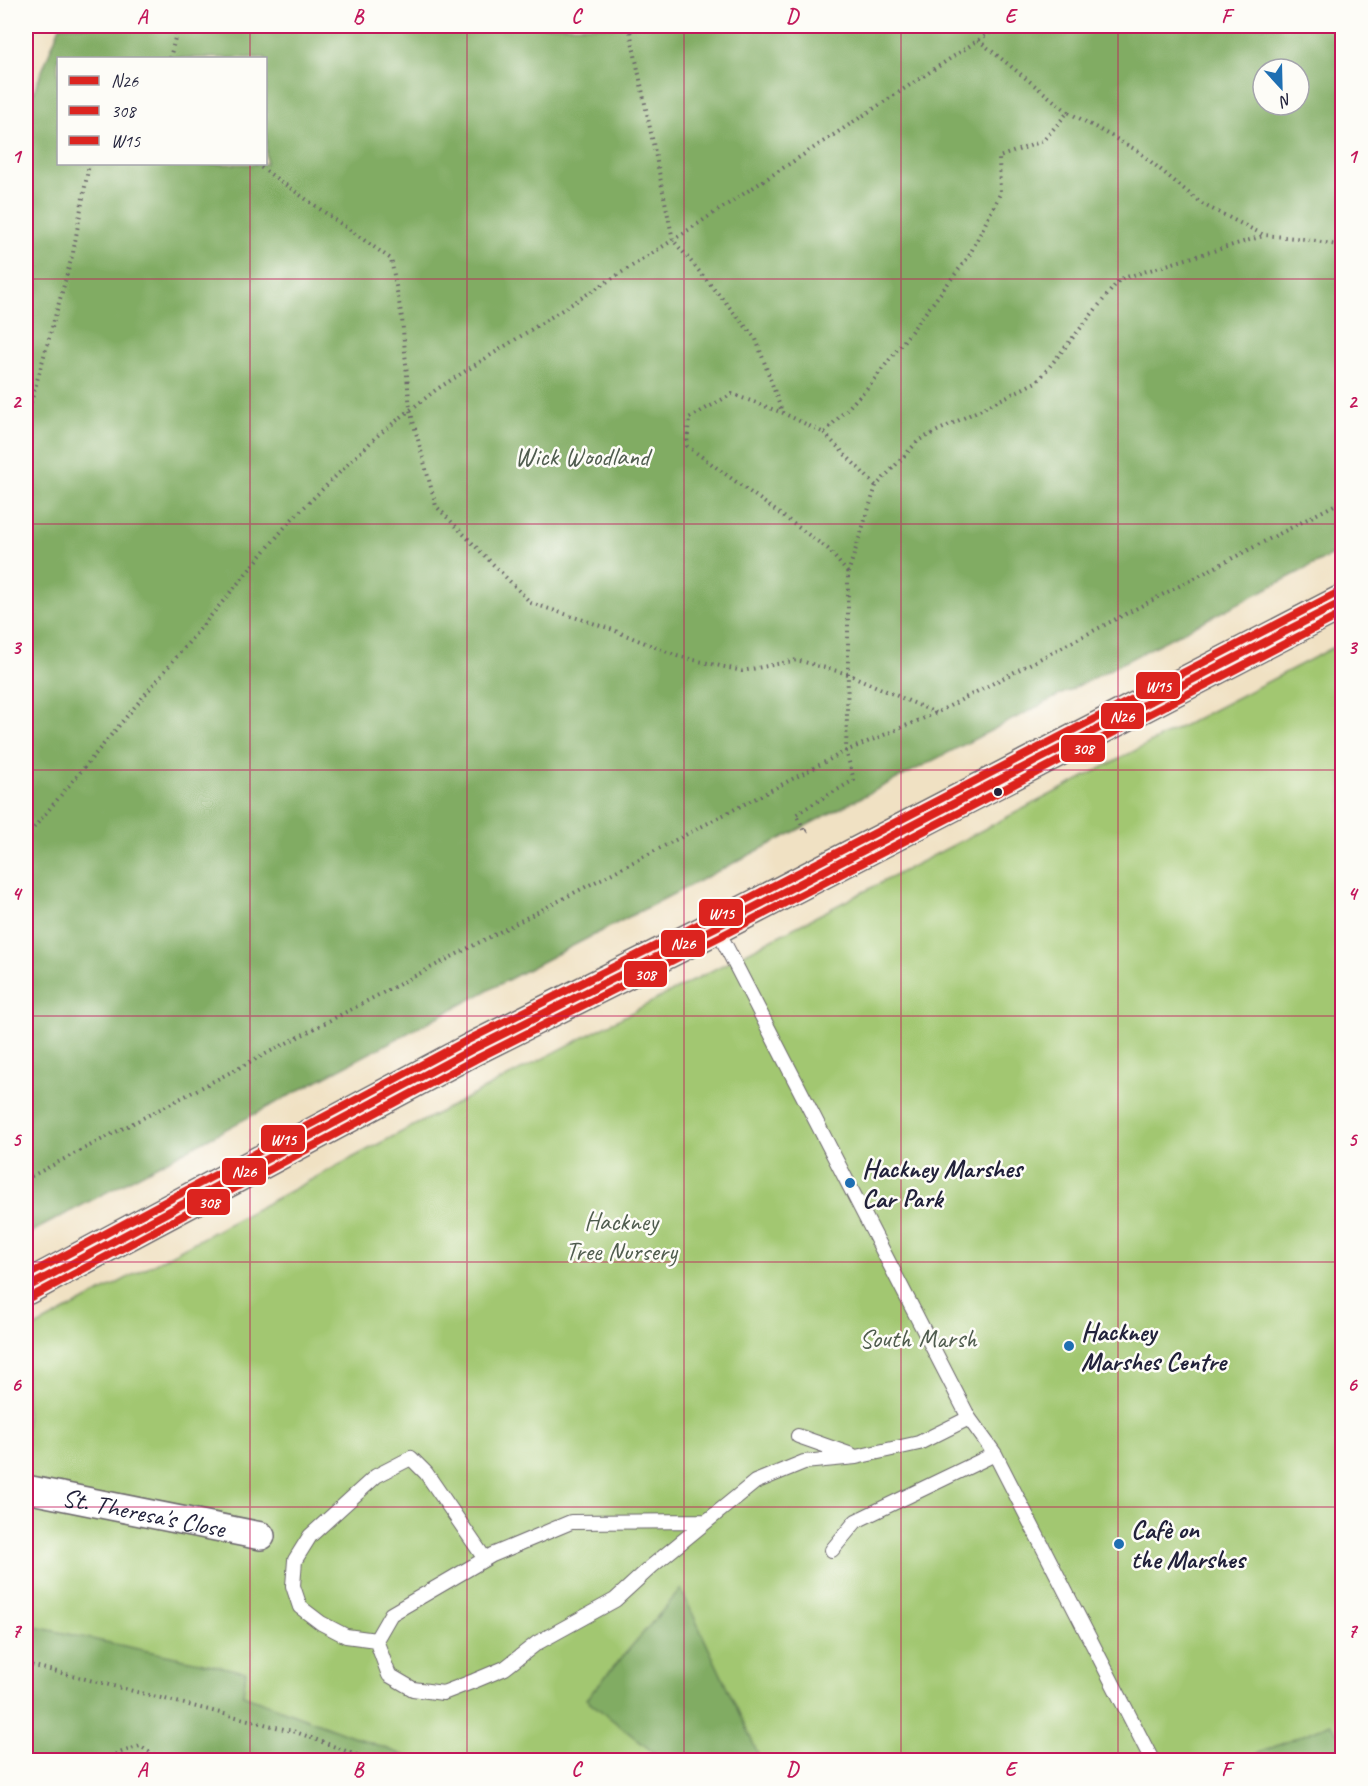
<svg xmlns="http://www.w3.org/2000/svg" width="1368" height="1786" font-family="Caveat,sans-serif">
  <rect width="100%" height="100%" fill="#fdfcf7"/>
  <filter id="ink" filterUnits="userSpaceOnUse"><feTurbulence type="fractalNoise" baseFrequency=".0167" numOctaves="2"/><feDisplacementMap in="SourceGraphic" scale="12" xChannelSelector="R" yChannelSelector="G"/><feConvolveMatrix kernelMatrix="1 2 1 2 8 2 1 2 1" color-interpolation-filters="sRGB"/></filter>
  <filter id="wash" filterUnits="userSpaceOnUse"><feTurbulence type="fractalNoise" baseFrequency=".008" numOctaves="4" result="noise"/><feDisplacementMap in="SourceGraphic" scale="24" xChannelSelector="R" yChannelSelector="G"/><feGaussianBlur stdDeviation="1.35" result="paint"/><feColorMatrix in="noise" values="0 0 0 0 0 0 0 0 0 0 0 0 0 0 0 0 0 1.4 0 .05"/><feComposite in="paint" operator="in"/></filter>
  <g filter="url(#wash)">
    <rect width="100%" height="100%" fill="#f0e1c3"/>
    <!-- green -->
    <path fill="#a2c771" stroke="#627456" stroke-width="1.5" d="M 1342,643 L 1342,1760 L 26,1760 L 26,1332 L 367,1150 Z"/>
    <!-- forest -->
    <path fill="#81ac63" stroke="#52674f" stroke-width="1.5" fill-rule="evenodd" d="M 60,26 L 1342,26 L 1342,550 L 553,956 L 26,1235 L 26,111 ZM 58,58 L 266,58 L 266,164 L 58,164 ZM 1263,69 L 1299,69 L 1299,105 L 1263,105 Z
      M 681,1589 L 761,1760 L 663,1760 L 586,1699 Z
      M 26,1625 L 246,1672 L 243,1695 L 417,1760 L 26,1760 Z
      M 1331,1724 L 1342,1738 L 1342,1760 L 1241,1760 Z"/>
  </g>
  <g filter="url(#ink)">
    <g fill="none" stroke-linecap="round" stroke-linejoin="round">
      <defs>
        <path id="service" d="M 716,927 L 969,1418 L 995,1454 L 1152,1760
          M 798,1436 L 852,1455
          M 707,1521 L 571,1522 L 492,1555 L 391,1614 L 376,1640 L 389,1675 L 413,1689 L 443,1693 L 474,1681 L 505,1668 L 537,1643 L 615,1600 L 652,1566 L 755,1482 L 804,1462 L 856,1457 L 919,1443 L 969,1418
          M 832,1550 L 856,1521 L 995,1454
          M 376,1640 L 346,1636 L 321,1623 L 300,1607 L 293,1586 L 295,1560 L 310,1536 L 376,1476 L 411,1458 L 426,1473 L 485,1559"/>
        <g id="minor">
          <path id="s1" d="M 26,1489 L 261,1536"/>
        </g>
        <path id="secondary" d="M 26,1288 L 471,1050 L 716,927 L 1342,602"/>
      </defs>
      <!-- service casing -->
      <use href="#service" stroke="#6a656b" stroke-width="16"/>
      <!-- minor casing -->
      <use href="#minor" stroke="#6a656b" stroke-width="30"/>
      <!-- secondary casing -->
      <use href="#secondary" stroke="#6a656b" stroke-width="36"/>
      <!-- path -->
      <path stroke="#6a656b" stroke-width="4" stroke-dasharray="1.5 4.5" stroke-linecap="butt" d="M 629,26 L 673,240 L 756,339 L 782,412
        M 978,40 L 1068,112
        M 170,58 L 178,26
        M 256,164 L 391,259 L 402,318 L 410,410 L 436,506 L 531,603 L 608,628 L 677,656 L 742,671 L 797,660 L 848,674 L 846,751 L 854,780 L 796,814 L 805,832 L 810,829
        M 26,420 L 73,253 L 89,164
        M 824,433 L 876,486
        M 848,573 L 876,486 L 919,440 L 1038,381 L 1120,279 L 1263,236
        M 936,713 L 848,674 L 848,573 L 828,549 L 687,446 L 689,418 L 732,394 L 783,413 L 824,433 L 870,385 L 969,256 L 1000,194 L 999,157 L 1043,141 L 1068,112 L 1138,151 L 1202,204 L 1264,235 L 1305,239 L 1342,246
        M 26,837 L 290,521 L 377,436 L 437,389 L 673,240 L 1000,26
        M 26,1179 L 846,751 L 936,713 L 1342,501
        M 26,1664 L 296,1732 L 370,1760
        M 26,1757 L 48,1760
        M 98,1760 L 140,1746 L 163,1760"/>
      <!-- service -->
      <use href="#service" stroke="#fff" stroke-width="14"/>
      <!-- minor -->
      <use href="#minor" stroke="#fff" stroke-width="27"/>
      <!-- secondary -->
      <use href="#secondary" stroke="#f9e7c3" stroke-width="33"/>
      <defs>
        <path id="bus-1" d="M 26,1288 L 471,1050 L 716,927 L 1342,602"/>
        <path id="bus-2" d="M 31,1297 L 476,1059 L 721,936 L 1342,614"/>
        <path id="bus-3" d="M 26,1276 L 466,1041 L 711,918 L 1337,593"/>
      </defs>
      <!-- bus-1 casing -->
      <use href="#bus-1" stroke="#fdfcf7" stroke-width="12"/>
      <!-- bus-2 casing -->
      <use href="#bus-2" stroke="#fdfcf7" stroke-width="12"/>
      <!-- bus-3 casing -->
      <use href="#bus-3" stroke="#fdfcf7" stroke-width="12"/>
      <!-- bus-1 -->
      <use href="#bus-1" stroke="#dc241f" stroke-width="8"/>
      <!-- bus-2 -->
      <use href="#bus-2" stroke="#dc241f" stroke-width="8"/>
      <!-- bus-3 -->
      <use href="#bus-3" stroke="#dc241f" stroke-width="8"/>
    </g>
  </g>
  <!-- grid -->
  <path fill="none" stroke="#c2185b" stroke-width="1.5" stroke-opacity="0.55" d="M 250,26 L 250,58M 467,26 L 467,1760M 684,26 L 684,1760M 901,26 L 901,1760M 1118,26 L 1118,1760M 250,164 L 250,1760M 26,279 L 1342,279M 26,524 L 1342,524M 26,770 L 1342,770M 26,1016 L 1342,1016M 26,1262 L 1342,1262M 26,1507 L 1342,1507"/>
  <!-- markers -->
  <circle fill="#22223b" stroke="#fdfcf7" stroke-width="2" cx="998" cy="792" r="5"/>
  <g fill="#1f6fb2" stroke="#fdfcf7" stroke-width="2">
    <circle cx="850" cy="1183" r="6"/>
    <circle cx="1069" cy="1346" r="6"/>
    <circle cx="1119" cy="1544" r="6"/>
  </g>
  <g text-anchor="middle" stroke-width="5" stroke-linejoin="round" paint-order="stroke">
    <!-- park labels -->
    <g font-size="26" fill="#4f5c4e" stroke="#fdfcf7">
      <text x="582" y="465">Wick Woodland</text>
      <text x="621" y="1230">Hackney<tspan x="621" dy="30">Tree Nursery</tspan></text>
      <text x="918" y="1347">South Marsh</text>
    </g>
    <!-- poi labels -->
    <g font-size="26" font-weight="bold" fill="#22223b" stroke="#fdfcf7" text-anchor="start">
      <text x="862" y="1177">Hackney Marshes<tspan x="862" dy="30">Car Park</tspan></text>
      <text x="1081" y="1340">Hackney<tspan x="1081" dy="30">Marshes Centre</tspan></text>
      <text x="1131" y="1538">Cafè on<tspan x="1131" dy="30">the Marshes</tspan></text>
    </g>
    <!-- street labels -->
    <g font-size="26" fill="#22223b" stroke="#fdfcf7">
      <text dy="9" stroke="none"><textPath href="#s1" startOffset="120">St. Theresa's Close</textPath></text>
    </g>
  </g>
  <g stroke="#fdfcf7" stroke-width="2">
    <rect x="1135" y="671" width="46" height="29" rx="6" fill="#dc241f"/>
    <rect x="1100" y="702" width="45" height="28" rx="6" fill="#dc241f"/>
    <rect x="1060" y="734" width="46" height="29" rx="6" fill="#dc241f"/>
    <rect x="698" y="898" width="46" height="29" rx="6" fill="#dc241f"/>
    <rect x="660" y="929" width="46" height="29" rx="6" fill="#dc241f"/>
    <rect x="623" y="960" width="45" height="28" rx="6" fill="#dc241f"/>
    <rect x="260" y="1124" width="46" height="29" rx="6" fill="#dc241f"/>
    <rect x="221" y="1157" width="46" height="29" rx="6" fill="#dc241f"/>
    <rect x="186" y="1188" width="45" height="28" rx="6" fill="#dc241f"/>
  </g>
  <g font-size="16" text-anchor="middle" font-weight="bold" fill="#fff">
    <text x="1158" y="692">W15</text>
    <text x="1122" y="722">N26</text>
    <text x="1083" y="754">308</text>
    <text x="721" y="919">W15</text>
    <text x="683" y="949">N26</text>
    <text x="645" y="980">308</text>
    <text x="283" y="1145">W15</text>
    <text x="244" y="1177">N26</text>
    <text x="209" y="1208">308</text>
  </g>
  <!-- margin -->
  <rect width="1368" height="1786" fill="none" stroke="#fdfcf7" stroke-width="66"/>
  <!-- legend -->
  <rect x="57" y="57" width="210" height="108" fill="#fdfcf7" stroke="#a5a5ac" stroke-width="1.5"/>
  <rect x="69" y="76" width="30" height="9" fill="#dc241f" stroke="#a5a5ac" stroke-width="1.5"/>
  <text x="111" y="87" font-size="18" fill="#22223b">N26</text>
  <rect x="69" y="106" width="30" height="9" fill="#dc241f" stroke="#a5a5ac" stroke-width="1.5"/>
  <text x="111" y="117" font-size="18" fill="#22223b">308</text>
  <rect x="69" y="136" width="30" height="9" fill="#dc241f" stroke="#a5a5ac" stroke-width="1.5"/>
  <text x="111" y="147" font-size="18" fill="#22223b">W15</text>
  <!-- north arrow -->
  <g transform="translate(1281 87) rotate(158)"><circle r="28" fill="#fdfcf7" stroke="#a5a5ac" stroke-width="1.5"/>
  <path d="M0-4.5L10 22L0 15L-10 22Z" fill="#1f6fb2"/>
  <text y="-9" font-size="16" font-weight="bold" text-anchor="middle" fill="#22223b">N</text>
  </g>
  <rect x="33" y="33" width="1302" height="1720" fill="none" stroke="#c2185b" stroke-width="2"/>
  <g font-size="20" text-anchor="middle" font-weight="bold" fill="#c2185b">
    <text x="142" y="23">A</text>
    <text x="358" y="23">B</text>
    <text x="576" y="23">C</text>
    <text x="792" y="23">D</text>
    <text x="1010" y="23">E</text>
    <text x="1226" y="23">F</text>
    <text x="16" y="163">1</text>
    <text x="1352" y="163">1</text>
    <text x="16" y="408">2</text>
    <text x="1352" y="408">2</text>
    <text x="16" y="654">3</text>
    <text x="1352" y="654">3</text>
    <text x="16" y="900">4</text>
    <text x="1352" y="900">4</text>
    <text x="16" y="1146">5</text>
    <text x="1352" y="1146">5</text>
    <text x="16" y="1391">6</text>
    <text x="1352" y="1391">6</text>
    <text x="16" y="1637">7</text>
    <text x="1352" y="1637">7</text>
    <text x="142" y="1776">A</text>
    <text x="358" y="1776">B</text>
    <text x="576" y="1776">C</text>
    <text x="792" y="1776">D</text>
    <text x="1010" y="1776">E</text>
    <text x="1226" y="1776">F</text>
  </g>
</svg>
